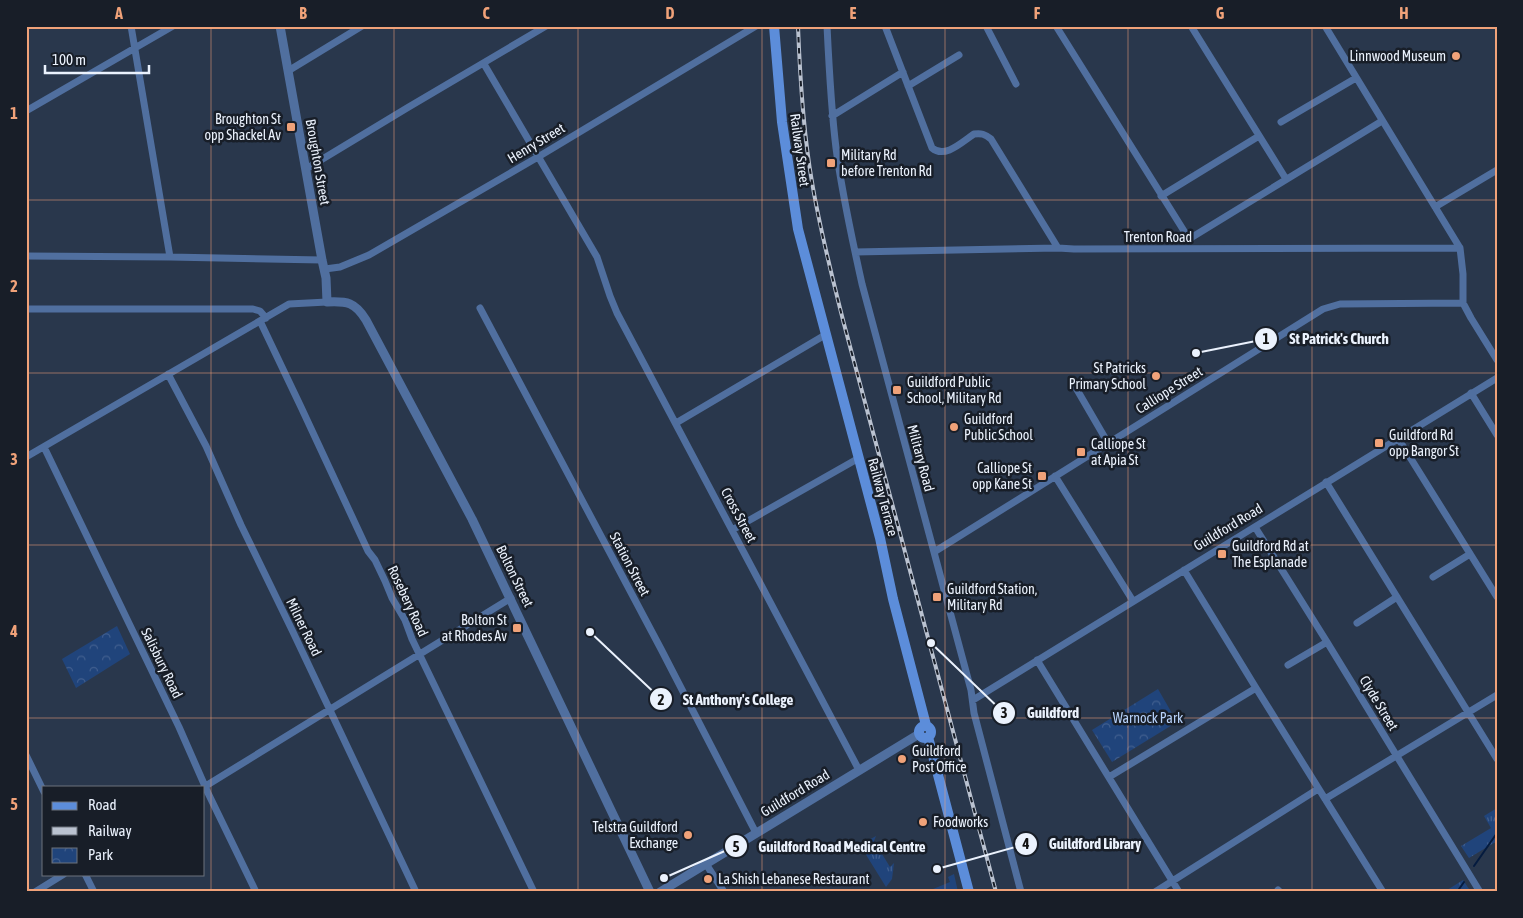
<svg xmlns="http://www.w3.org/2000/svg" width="1523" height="918" font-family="'Asap Condensed',sans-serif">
  <defs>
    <pattern id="grass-tufts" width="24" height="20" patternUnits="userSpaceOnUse" patternTransform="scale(1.25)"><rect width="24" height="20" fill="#20447b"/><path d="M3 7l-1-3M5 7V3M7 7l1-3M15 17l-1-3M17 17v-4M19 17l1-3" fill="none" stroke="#415f8f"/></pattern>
    <pattern id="park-crowns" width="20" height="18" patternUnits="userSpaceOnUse" patternTransform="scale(1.25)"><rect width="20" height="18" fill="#20447b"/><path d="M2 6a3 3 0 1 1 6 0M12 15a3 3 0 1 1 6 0" fill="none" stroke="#415f8f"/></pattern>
  </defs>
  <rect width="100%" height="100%" fill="#29374c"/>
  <!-- grass -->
  <path fill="url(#grass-tufts)" d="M 1497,808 L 1497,841 L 1469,858 L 1461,846 L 1491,828 L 1484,816 Z
    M 876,836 L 874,841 L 890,867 L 894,863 L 892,879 L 886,887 L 860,845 Z
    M 954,874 L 958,892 L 926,892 L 950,882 L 948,877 Z"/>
  <!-- park -->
  <path fill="url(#park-crowns)" d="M 117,626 L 130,654 L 76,688 L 62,659 Z
    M 1158,689 L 1177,722 L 1112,762 L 1092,730 Z
    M 1463,880 L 1471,892 L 1444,892 Z"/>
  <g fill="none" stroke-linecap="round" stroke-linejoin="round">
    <!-- stream -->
    <path stroke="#041b3f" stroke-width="2" d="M 1474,866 L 1497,833
      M 1457,892 L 1464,882"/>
    <!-- minor -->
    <path stroke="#506f9f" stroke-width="7" d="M 131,26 L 170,257
      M 827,26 C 829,67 831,108 836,148 C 842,194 852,239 862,284 L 971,690 L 974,713 L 1021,892
      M 885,26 L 932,148 C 945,159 962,142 974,134 C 981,133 985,134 991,139 L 1058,248
      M 986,26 L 1016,84
      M 1056,26 L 1189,239
      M 1191,26 L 1286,179
      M 1325,26 L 1460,248 L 1463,274 L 1463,303 L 1471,318 L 1497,360
      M 484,64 L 597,257 L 610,296 L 617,313 L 859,770
      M 288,71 L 362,26
      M 908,86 L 959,55
      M 26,111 L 173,26
      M 832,116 L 903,72
      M 1281,122 L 1356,78
      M 306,169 L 407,108 L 546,26
      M 1161,196 L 1259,136
      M 1435,207 L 1497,170
      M 1189,239 L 1382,121
      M 855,252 L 1058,248 L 1074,249 L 1460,248
      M 26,256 L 170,257 L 322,260
      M 325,269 L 340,267 L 369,255 L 538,157 L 756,26
      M 480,308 L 661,649 L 756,833
      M 26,309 L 253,309 L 260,311 L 266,318
      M 260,321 L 301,407 L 368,551 L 375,560 L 385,581 L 392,598 L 405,620 L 412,639 L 534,892
      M 168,374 L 206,446 L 241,525 L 293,632 L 416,892
      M 1076,388 L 1108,443
      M 1471,393 L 1497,435
      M 676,423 L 825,335
      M 1398,438 L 1497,597
      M 44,447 L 179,727 L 208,793 L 256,892
      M 26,457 L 289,304 L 327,302
      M 1055,476 L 1133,601
      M 1326,482 L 1497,759
      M 1255,527 L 1327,642 L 1480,892
      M 732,530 L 859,458
      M 934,552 L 1323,309 L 1340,304 L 1463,303
      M 1184,570 L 1256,688 L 1383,892
      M 1433,577 L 1470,554
      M 1357,623 L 1397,597
      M 1037,660 L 1179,892
      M 1288,665 L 1327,642
      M 973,700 L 1497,378
      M 26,755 L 44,792
      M 1109,777 L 1256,688
      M 204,787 L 511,598
      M 1325,799 L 1497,695
      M 706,864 L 724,892
      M 85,874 L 94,892
      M 1278,890 L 1280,892
      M 35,892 L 64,874
      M 1155,892 L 1318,789"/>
    <!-- tertiary -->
    <path stroke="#506f9f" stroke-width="9" d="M 280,26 L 322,260 L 326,278 L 327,302 C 347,301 355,302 366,320 L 472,519 L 650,892
      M 660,892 L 919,734"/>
    <!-- secondary -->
    <path stroke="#5c8dda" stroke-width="10" d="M 774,26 L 782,122 L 798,229 L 880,538 L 893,599 L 926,725
      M919 732a6 6 0 1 1 12 0a6 6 0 1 1-12 0Z
      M 928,737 L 969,892"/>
    <defs>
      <path id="rail" d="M 798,26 C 800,78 803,131 812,182 C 820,230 832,277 844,324 L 996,892"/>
    </defs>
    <!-- rail casing -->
    <use href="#rail" stroke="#bac2d0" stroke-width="4"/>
    <!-- rail -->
    <use href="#rail" stroke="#181e28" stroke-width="2" stroke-dasharray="5.5" stroke-linecap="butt"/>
  </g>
  <!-- grid -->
  <path fill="none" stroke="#f0a279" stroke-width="1" stroke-opacity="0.55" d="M 211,26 L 211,892M 394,26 L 394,892M 578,26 L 578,892M 762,26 L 762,892M 945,26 L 945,892M 1128,26 L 1128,892M 1312,26 L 1312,892M 26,200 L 1497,200M 26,373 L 1497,373M 26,545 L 1497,545M 26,718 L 1497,718"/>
  <!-- markers -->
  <g fill="#f0a279" stroke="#181e28" stroke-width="2">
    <circle cx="1456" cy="56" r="5"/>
    <rect x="286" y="122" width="10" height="10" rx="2.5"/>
    <rect x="826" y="158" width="10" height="10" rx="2.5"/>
    <circle cx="1156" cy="376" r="5"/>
    <rect x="892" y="385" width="10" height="10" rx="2.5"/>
    <circle cx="954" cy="427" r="5"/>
    <rect x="1374" y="438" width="10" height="10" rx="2.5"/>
    <rect x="1076" y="447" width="10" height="10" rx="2.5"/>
    <rect x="1037" y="471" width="10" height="10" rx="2.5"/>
    <rect x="1217" y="549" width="10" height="10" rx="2.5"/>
    <rect x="932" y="592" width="10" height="10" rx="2.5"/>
    <rect x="512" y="623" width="10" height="10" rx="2.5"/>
    <circle cx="902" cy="759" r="5"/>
    <circle cx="923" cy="822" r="5"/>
    <circle cx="688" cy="835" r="5"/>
    <circle cx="708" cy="879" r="5"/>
  </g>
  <g text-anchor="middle" stroke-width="5" stroke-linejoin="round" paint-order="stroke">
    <!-- poi labels -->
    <g font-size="14" fill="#ebf2fd" stroke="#181e28" text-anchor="start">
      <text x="1446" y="61" text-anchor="end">Linnwood Museum</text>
      <text x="281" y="124" text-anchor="end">Broughton St<tspan x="281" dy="16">opp Shackel Av</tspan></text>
      <text x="841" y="160">Military Rd<tspan x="841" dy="16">before Trenton Rd</tspan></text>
      <text x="1146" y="373" text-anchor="end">St Patricks<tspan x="1146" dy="16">Primary School</tspan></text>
      <text x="907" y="387">Guildford Public<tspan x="907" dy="16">School, Military Rd</tspan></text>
      <text x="964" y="424">Guildford<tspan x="964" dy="16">Public School</tspan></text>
      <text x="1389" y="440">Guildford Rd<tspan x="1389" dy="16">opp Bangor St</tspan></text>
      <text x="1091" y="449">Calliope St<tspan x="1091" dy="16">at Apia St</tspan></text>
      <text x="1032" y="473" text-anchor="end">Calliope St<tspan x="1032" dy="16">opp Kane St</tspan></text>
      <text x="1232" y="551">Guildford Rd at<tspan x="1232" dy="16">The Esplanade</tspan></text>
      <text x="947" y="594">Guildford Station,<tspan x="947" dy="16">Military Rd</tspan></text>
      <text x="507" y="625" text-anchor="end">Bolton St<tspan x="507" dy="16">at Rhodes Av</tspan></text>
      <text x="912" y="756">Guildford<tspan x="912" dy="16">Post Office</tspan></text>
      <text x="933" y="827">Foodworks</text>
      <text x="678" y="832" text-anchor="end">Telstra Guildford<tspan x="678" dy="16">Exchange</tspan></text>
      <text x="718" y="884">La Shish Lebanese Restaurant</text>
    </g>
    <!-- street labels -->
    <g font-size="14" fill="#ebf2fd" stroke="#181e28">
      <text transform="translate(536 143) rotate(-31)" y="5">Henry Street</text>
      <text transform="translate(800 150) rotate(82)" y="5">Railway Street</text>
      <text transform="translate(318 162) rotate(80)" y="5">Broughton Street</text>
      <text x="1158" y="242">Trenton Road</text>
      <text transform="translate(1169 390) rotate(-32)" y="5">Calliope Street</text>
      <text transform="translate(921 458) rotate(75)" y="5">Military Road</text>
      <text transform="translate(883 497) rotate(75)" y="5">Railway Terrace</text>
      <text transform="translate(739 515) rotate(62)" y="5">Cross Street</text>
      <text transform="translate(1228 527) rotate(-31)" y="5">Guildford Road</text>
      <text transform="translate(630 564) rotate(62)" y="5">Station Street</text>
      <text transform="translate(515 576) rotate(64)" y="5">Bolton Street</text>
      <text transform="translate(408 601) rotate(65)" y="5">Rosebery Road</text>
      <text transform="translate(304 627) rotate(64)" y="5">Milner Road</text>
      <text transform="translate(162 663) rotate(64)" y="5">Salisbury Road</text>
      <text transform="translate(1379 703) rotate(59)" y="5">Clyde Street</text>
      <text transform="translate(795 793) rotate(-31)" y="5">Guildford Road</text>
    </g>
    <!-- park labels -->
    <g font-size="14" fill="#b8d2fa" stroke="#181e28">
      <text x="1148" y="723">Warnock Park</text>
    </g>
  </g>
  <!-- callouts -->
  <path fill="none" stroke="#ebf2fd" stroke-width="2" d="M1196 353L1266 339M590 632L661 699M931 643L1004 713M937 869L1026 844M664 878L736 846"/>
  <g fill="#ebf2fd" stroke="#181e28" stroke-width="2">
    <circle cx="1196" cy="353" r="5"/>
    <circle cx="590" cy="632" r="5"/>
    <circle cx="931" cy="643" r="5"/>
    <circle cx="937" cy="869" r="5"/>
    <circle cx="664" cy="878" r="5"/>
    <circle cx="1266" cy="339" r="12"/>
    <circle cx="661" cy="699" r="12"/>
    <circle cx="1004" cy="713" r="12"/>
    <circle cx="1026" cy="844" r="12"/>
    <circle cx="736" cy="846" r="12"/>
  </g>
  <g font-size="15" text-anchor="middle" font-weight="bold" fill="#111">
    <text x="1266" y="344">1</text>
    <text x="661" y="705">2</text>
    <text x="1004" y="718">3</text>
    <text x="1026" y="849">4</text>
    <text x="736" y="852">5</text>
  </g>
  <g font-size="15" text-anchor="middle" font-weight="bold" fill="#ebf2fd" stroke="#181e28" stroke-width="5" stroke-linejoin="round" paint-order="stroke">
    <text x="1339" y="344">St Patrick's Church</text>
    <text x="738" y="705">St Anthony's College</text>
    <text x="1053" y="718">Guildford</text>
    <text x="1095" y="849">Guildford Library</text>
    <text x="842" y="852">Guildford Road Medical Centre</text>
  </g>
  <!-- border -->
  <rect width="1523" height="918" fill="none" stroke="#181e28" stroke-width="55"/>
  <!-- legend -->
  <rect x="42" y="786" width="162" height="90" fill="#181e28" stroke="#6c737d"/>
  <rect x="52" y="802" width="25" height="8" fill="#5c8dda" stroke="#6c737d"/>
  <text x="88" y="810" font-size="15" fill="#ebf2fd">Road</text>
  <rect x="52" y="827" width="25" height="8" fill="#bac2d0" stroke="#6c737d"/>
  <text x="88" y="836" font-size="15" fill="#ebf2fd">Railway</text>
  <rect x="52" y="848" width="25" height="15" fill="url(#park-crowns)" stroke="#6c737d"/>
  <text x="88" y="860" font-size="15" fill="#ebf2fd">Park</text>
  <!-- scale -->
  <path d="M45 65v8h104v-8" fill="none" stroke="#ebf2fd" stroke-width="2.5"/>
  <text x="52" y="65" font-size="15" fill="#ebf2fd" stroke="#181e28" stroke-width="4" paint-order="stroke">100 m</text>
  <rect x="28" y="28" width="1468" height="862" fill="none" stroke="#f0a279" stroke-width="2"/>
  <g font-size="16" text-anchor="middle" font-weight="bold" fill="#f0a279">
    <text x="119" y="19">A</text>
    <text x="303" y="19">B</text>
    <text x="486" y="19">C</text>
    <text x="670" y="19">D</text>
    <text x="853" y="19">E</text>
    <text x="1037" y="19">F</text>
    <text x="1220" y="19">G</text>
    <text x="1404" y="19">H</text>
    <text x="14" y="119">1</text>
    <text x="14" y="292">2</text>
    <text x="14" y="465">3</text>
    <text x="14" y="637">4</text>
    <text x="14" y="810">5</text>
  </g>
</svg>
